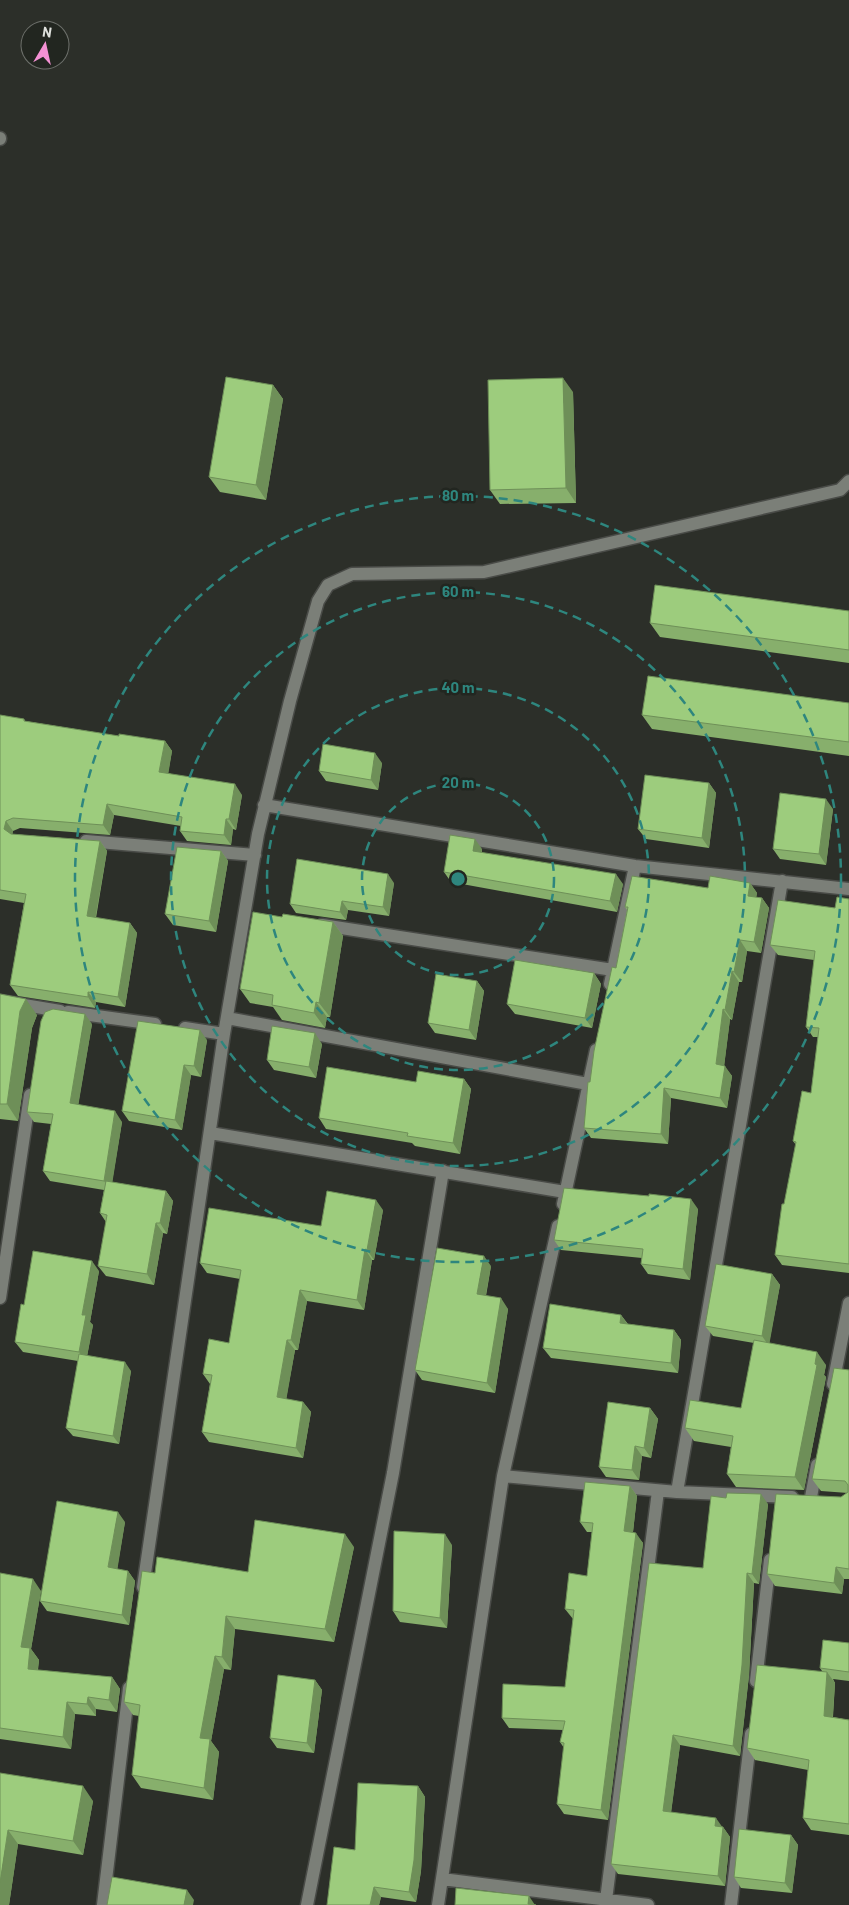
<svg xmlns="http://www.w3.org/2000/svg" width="849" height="1905" font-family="Barlow,sans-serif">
  <rect width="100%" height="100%" fill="#2c2f29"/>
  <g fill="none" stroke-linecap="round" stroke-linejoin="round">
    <defs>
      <path id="minor" d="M 0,139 L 0,138
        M 264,805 L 635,866 L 849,889
        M 86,841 L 255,855
        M 322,925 L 613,970
        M 610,984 L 635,866
        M 0,1001 L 60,1011
        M 68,1012 L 155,1024
        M 227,1018 L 588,1084
        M 185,1028 L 224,1034
        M 210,1133 L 565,1192
        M 563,1204 L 596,1050
        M 0,1298 L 30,1095
        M 833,1384 L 849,1303
        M 503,1476 L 677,1492 L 792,1497
        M 677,1492 L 782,881
        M 811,1497 L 817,1465
        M 143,1587 L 224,1034 L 258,834 L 290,701 L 318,601 L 328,585 L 352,574 L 484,572 L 840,490 L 849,481
        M 756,1681 L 770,1560
        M 442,1879 L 648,1905
        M 606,1900 L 658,1491
        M 103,1905 L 129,1688
        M 307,1905 L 393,1473 L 443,1171
        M 438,1905 L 503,1476 L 558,1226
        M 731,1905 L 751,1734"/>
    </defs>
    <!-- minor casing -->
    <use href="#minor" stroke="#494b47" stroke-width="15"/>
    <!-- minor -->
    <use href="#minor" stroke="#7b7f78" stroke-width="12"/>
  </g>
  <!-- wall -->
  <path fill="#87af6c" d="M 273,385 L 283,399 L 266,500 L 220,492 L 209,477 Z
    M 573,392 L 576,503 L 500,504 L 490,490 Z
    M 849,611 L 849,663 L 660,637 L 650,623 Z
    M 849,703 L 849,756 L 652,729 L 642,715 Z
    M 0,715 L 24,719 L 25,721 L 119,736 L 165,741 L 172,751 L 168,773 L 242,795 L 236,830 L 233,829 L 231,845 L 187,841 L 180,831 L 181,826 L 114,815 L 110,835 L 20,828 L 13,831 L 12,834 L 100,841 L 107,851 L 96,918 L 130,923 L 137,933 L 125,1007 L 96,1002 L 95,1008 L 18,996 L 10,985 L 24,903 L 0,899 Z
    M 382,763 L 378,790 L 326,781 L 319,771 Z
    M 709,783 L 716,793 L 709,848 L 646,839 L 638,829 Z
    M 833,809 L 826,865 L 780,859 L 773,849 Z
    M 482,849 L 482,853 L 623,884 L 617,912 L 451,882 L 444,872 Z
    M 221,851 L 228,861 L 216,932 L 173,925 L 165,914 Z
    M 394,883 L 389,916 L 348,910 L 346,920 L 296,913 L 290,904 Z
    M 750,883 L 757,893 L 756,897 L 762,898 L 769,908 L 761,953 L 747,951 L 742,982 L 739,982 L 732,1020 L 730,1019 L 724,1066 L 732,1076 L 727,1108 L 671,1098 L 668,1144 L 591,1138 L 584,1128 L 590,1082 L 616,968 L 627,910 L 625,907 L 708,888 Z
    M 849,899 L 849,1273 L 782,1265 L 775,1255 L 796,1145 L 793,1141 L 811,1093 L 818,1037 L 813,1037 L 806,1027 L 814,960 L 778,955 L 770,945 L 835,908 Z
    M 282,917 L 333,922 L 343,936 L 330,1017 L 327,1017 L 325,1028 L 282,1020 L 273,1007 L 250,1003 L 240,989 Z
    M 594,973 L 601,984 L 592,1028 L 515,1014 L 507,1004 Z
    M 477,981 L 484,991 L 476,1040 L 435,1033 L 428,1023 Z
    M 0,994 L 37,1015 L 32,1028 L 18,1121 L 0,1119 Z
    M 92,1024 L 78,1105 L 122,1122 L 112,1182 L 166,1191 L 173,1201 L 167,1234 L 163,1233 L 154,1285 L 106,1276 L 98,1266 L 106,1222 L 100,1213 L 104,1190 L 50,1181 L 43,1171 L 51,1124 L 34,1122 L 27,1112 Z
    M 207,1040 L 201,1077 L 191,1075 L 182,1130 L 129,1121 L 122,1111 Z
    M 322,1044 L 316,1078 L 274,1070 L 267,1060 Z
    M 464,1079 L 471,1089 L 460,1154 L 415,1146 L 412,1143 L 326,1129 L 319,1118 L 416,1082 Z
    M 698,1209 L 690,1280 L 648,1274 L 641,1264 L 642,1258 L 561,1250 L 554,1240 Z
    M 383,1210 L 374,1260 L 372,1260 L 364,1310 L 307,1301 L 298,1350 L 295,1350 L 286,1399 L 303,1402 L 311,1412 L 303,1458 L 209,1442 L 202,1432 L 210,1384 L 203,1374 L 229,1343 L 240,1279 L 207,1273 L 200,1263 L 321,1226 Z
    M 491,1266 L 486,1296 L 508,1309 L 495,1393 L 422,1380 L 415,1370 Z
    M 99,1271 L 90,1322 L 93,1325 L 87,1356 L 131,1371 L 119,1444 L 73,1436 L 66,1428 L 78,1361 L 23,1352 L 15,1342 L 24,1305 Z
    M 772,1274 L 780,1285 L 769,1343 L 826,1365 L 824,1375 L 826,1377 L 804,1490 L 736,1487 L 727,1474 L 731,1447 L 694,1441 L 685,1428 L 741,1408 L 754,1343 L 713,1336 L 705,1326 Z
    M 621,1315 L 628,1324 L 674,1330 L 681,1340 L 678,1373 L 551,1358 L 543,1348 Z
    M 849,1370 L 849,1579 L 844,1579 L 842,1594 L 775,1586 L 767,1574 L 848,1493 L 821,1491 L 812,1479 Z
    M 650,1408 L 658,1419 L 651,1458 L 642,1456 L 639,1480 L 606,1477 L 599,1467 Z
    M 630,1486 L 637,1496 L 633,1532 L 643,1543 L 608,1820 L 564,1814 L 557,1804 L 564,1748 L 560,1742 L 563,1730 L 509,1728 L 502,1718 L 565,1687 L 573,1619 L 565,1609 L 587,1576 L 592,1532 L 587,1532 L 580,1522 Z
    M 768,1504 L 759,1584 L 754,1583 L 749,1675 L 740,1756 L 680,1745 L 671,1812 L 723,1827 L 730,1837 L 725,1886 L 618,1874 L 611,1864 L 703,1568 Z
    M 125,1522 L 117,1569 L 128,1571 L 135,1581 L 129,1625 L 47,1611 L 40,1601 Z
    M 452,1545 L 447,1628 L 400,1622 L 393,1611 Z
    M 354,1547 L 334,1642 L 235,1629 L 231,1670 L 224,1669 L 211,1741 L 219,1752 L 213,1800 L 141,1788 L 132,1775 L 139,1716 L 133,1715 L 124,1702 L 155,1573 L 248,1572 Z
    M 0,1573 L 41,1591 L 31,1649 L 39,1660 L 38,1670 L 112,1677 L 120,1689 L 117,1712 L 96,1709 L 96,1716 L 75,1714 L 71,1749 L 0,1739 Z
    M 849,1643 L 849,1681 L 833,1679 L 835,1683 L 833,1717 L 849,1720 L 849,1835 L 811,1830 L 803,1818 L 808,1770 L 755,1760 L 747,1748 L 822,1671 L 820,1668 Z
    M 315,1680 L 322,1690 L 314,1753 L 277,1748 L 270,1738 Z
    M 0,1773 L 93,1801 L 83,1855 L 18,1844 L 9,1905 Z
    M 418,1786 L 425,1797 L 421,1871 L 416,1902 L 381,1897 L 379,1905 L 327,1905 L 355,1850 Z
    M 791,1835 L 798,1845 L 792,1893 L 741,1888 L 734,1877 Z"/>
  <!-- shaded-wall -->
  <path fill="#6e8f58" d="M 563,378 L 573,392 L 576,503 L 566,488 Z
    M 273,385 L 283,399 L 266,500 L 256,485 Z
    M 165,741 L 172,751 L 167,782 L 159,772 Z
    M 375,753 L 382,763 L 378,790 L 371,780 Z
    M 709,783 L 716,793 L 709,848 L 702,838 Z
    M 235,784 L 242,795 L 236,830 L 229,819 Z
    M 826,799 L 833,809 L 826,865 L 819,854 Z
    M 107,804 L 114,815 L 110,835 L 103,825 Z
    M 226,819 L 233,829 L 231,845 L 224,835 Z
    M 6,821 L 13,831 L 12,839 L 4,829 Z
    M 475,839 L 482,849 L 481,861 L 473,851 Z
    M 100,841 L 107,851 L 94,926 L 87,916 Z
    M 221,851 L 228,861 L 216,932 L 209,921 Z
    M 388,874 L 394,883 L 389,916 L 383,907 Z
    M 616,874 L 623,884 L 617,912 L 610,901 Z
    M 750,883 L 757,893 L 755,906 L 748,896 Z
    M 762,898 L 769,908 L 761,953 L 754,942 Z
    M 342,901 L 348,910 L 346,920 L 340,912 Z
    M 333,922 L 343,936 L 330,1017 L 319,1003 Z
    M 130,923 L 137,933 L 125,1007 L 118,997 Z
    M 740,940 L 747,951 L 742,982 L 734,972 Z
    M 732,971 L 739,982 L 732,1020 L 725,1010 Z
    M 594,973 L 601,984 L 592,1028 L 585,1018 Z
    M 477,981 L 484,991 L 476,1040 L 469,1030 Z
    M 88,992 L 96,1002 L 95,1008 L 88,997 Z
    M 26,999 L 37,1015 L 32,1028 L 18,1121 L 7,1104 L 20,1011 Z
    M 316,1002 L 327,1017 L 325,1028 L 314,1013 Z
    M 723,1009 L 730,1019 L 723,1075 L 716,1064 Z
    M 85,1014 L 92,1024 L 77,1113 L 70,1103 Z
    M 200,1030 L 207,1040 L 201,1077 L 194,1066 Z
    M 315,1033 L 322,1044 L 316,1078 L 309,1067 Z
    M 184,1065 L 191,1075 L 182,1130 L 175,1120 Z
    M 725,1066 L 732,1076 L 727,1108 L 720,1098 Z
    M 464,1079 L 471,1089 L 460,1154 L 453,1143 Z
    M 664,1088 L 671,1098 L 668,1144 L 661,1134 Z
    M 115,1111 L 122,1122 L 111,1191 L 104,1181 Z
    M 166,1191 L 173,1201 L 167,1234 L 160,1223 Z
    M 691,1199 L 698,1209 L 690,1280 L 683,1269 Z
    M 376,1200 L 383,1210 L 374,1260 L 367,1250 Z
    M 156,1223 L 163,1233 L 154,1285 L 147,1274 Z
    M 365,1249 L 372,1260 L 364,1310 L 357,1300 Z
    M 484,1256 L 491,1266 L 484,1305 L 477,1294 Z
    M 92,1261 L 99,1271 L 90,1322 L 93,1325 L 86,1362 L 79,1352 L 82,1315 Z
    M 772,1274 L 780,1285 L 769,1346 L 762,1336 Z
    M 300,1290 L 307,1301 L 298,1350 L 291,1340 Z
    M 501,1298 L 508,1309 L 495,1393 L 487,1383 Z
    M 621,1315 L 628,1325 L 620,1323 Z
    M 674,1330 L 681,1340 L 678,1373 L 671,1363 Z
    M 287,1340 L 295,1350 L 285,1407 L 277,1397 Z
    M 817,1352 L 826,1365 L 824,1375 L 826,1377 L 804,1490 L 795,1477 Z
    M 125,1362 L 131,1371 L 119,1444 L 113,1436 Z
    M 303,1402 L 311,1412 L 303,1458 L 296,1448 Z
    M 650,1408 L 658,1419 L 651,1458 L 644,1448 Z
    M 635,1446 L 642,1456 L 639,1480 L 632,1470 Z
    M 630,1486 L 637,1496 L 632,1541 L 624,1531 Z
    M 761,1494 L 768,1504 L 759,1584 L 752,1574 Z
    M 118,1512 L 125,1522 L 116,1578 L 108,1567 Z
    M 636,1533 L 643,1543 L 608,1820 L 601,1810 Z
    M 345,1534 L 354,1547 L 334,1642 L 325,1629 Z
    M 445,1534 L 452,1545 L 447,1628 L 440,1618 Z
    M 836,1567 L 844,1579 L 842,1594 L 834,1583 Z
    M 128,1571 L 135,1581 L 129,1625 L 122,1615 Z
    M 747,1573 L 754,1583 L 749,1675 L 740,1756 L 733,1746 Z
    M 33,1579 L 41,1591 L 31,1649 L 39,1660 L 36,1681 L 28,1669 L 21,1647 Z
    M 226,1616 L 235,1629 L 231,1670 L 222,1657 Z
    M 215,1656 L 224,1669 L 211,1741 L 219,1752 L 213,1800 L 204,1788 L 200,1738 Z
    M 827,1672 L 835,1683 L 832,1727 L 824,1716 Z
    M 112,1677 L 120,1689 L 117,1712 L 109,1700 Z
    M 315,1680 L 322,1690 L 314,1753 L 307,1743 Z
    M 88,1697 L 96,1709 L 96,1716 L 87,1704 Z
    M 67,1702 L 75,1714 L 71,1749 L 63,1737 Z
    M 673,1735 L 680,1745 L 670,1821 L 663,1811 Z
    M 83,1786 L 93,1801 L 83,1855 L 73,1841 Z
    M 418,1786 L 425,1797 L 421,1871 L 416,1902 L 409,1892 Z
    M 716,1818 L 723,1828 L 715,1826 Z
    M 723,1827 L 730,1837 L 725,1886 L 718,1876 Z
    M 8,1830 L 18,1844 L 9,1905 L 0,1905 L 0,1883 Z
    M 791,1835 L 798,1845 L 792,1893 L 785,1883 Z
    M 374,1887 L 381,1897 L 379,1905 L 370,1905 Z
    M 187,1890 L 194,1900 L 193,1905 L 184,1905 Z
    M 529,1896 L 535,1905 L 528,1904 Z"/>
  <!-- building -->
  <path fill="#9dcc7d" stroke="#6e8f58" d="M 226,377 L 273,385 L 256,485 L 209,477 Z
    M 563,378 L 566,488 L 490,490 L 488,380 Z
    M 655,585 L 849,611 L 849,650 L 650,623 Z
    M 648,676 L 849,703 L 849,742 L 642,715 Z
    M 0,715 L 24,719 L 24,721 L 119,736 L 119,734 L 165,741 L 159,772 L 235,784 L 229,819 L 226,819 L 224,835 L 180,831 L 182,817 L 107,804 L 103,825 L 13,818 L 6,821 L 4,829 L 11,834 L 100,841 L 87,916 L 130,923 L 118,997 L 88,992 L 88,997 L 10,985 L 26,894 L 0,890 Z
    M 323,744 L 375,753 L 371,780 L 319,771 Z
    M 645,775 L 709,783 L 702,838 L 638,829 Z
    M 780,793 L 826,799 L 819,854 L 773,849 Z
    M 450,835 L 475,839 L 473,851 L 616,874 L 610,901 L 444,872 Z
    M 177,847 L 221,851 L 209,921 L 165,914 Z
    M 297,859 L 388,874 L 383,907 L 342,901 L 340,912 L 290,904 Z
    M 632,876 L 708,888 L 710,876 L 750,883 L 748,896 L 762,898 L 754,942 L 740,940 L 734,972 L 732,971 L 725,1010 L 723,1009 L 716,1064 L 725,1066 L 720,1098 L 664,1088 L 661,1134 L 584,1128 L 588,1082 L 590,1082 L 594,1051 L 612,967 L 616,968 L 628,907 L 625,907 Z
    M 837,897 L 849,899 L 849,1264 L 775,1255 L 782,1204 L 784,1204 L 796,1142 L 793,1141 L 802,1091 L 811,1093 L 819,1028 L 806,1027 L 815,951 L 770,945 L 778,900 L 835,908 Z
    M 253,912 L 282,917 L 283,914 L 333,922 L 319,1003 L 316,1002 L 314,1013 L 272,1005 L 273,995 L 240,989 Z
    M 515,960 L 594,973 L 585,1018 L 507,1004 Z
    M 436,974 L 477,981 L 469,1030 L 428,1023 Z
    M 0,994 L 26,999 L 20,1011 L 7,1104 L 0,1104 Z
    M 53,1009 L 85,1014 L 70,1103 L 115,1111 L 104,1181 L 43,1171 L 53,1114 L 27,1112 L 41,1021 L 45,1012 Z
    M 138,1021 L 200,1030 L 194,1066 L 184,1065 L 175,1120 L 122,1111 Z
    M 272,1026 L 315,1033 L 309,1067 L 267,1060 Z
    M 327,1067 L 416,1082 L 418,1071 L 464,1079 L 453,1143 L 407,1136 L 408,1133 L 319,1118 Z
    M 106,1181 L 166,1191 L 160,1223 L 156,1223 L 147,1274 L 98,1266 L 107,1215 L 100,1213 Z
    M 564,1188 L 649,1196 L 649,1194 L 691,1199 L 683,1269 L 641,1264 L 643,1249 L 554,1240 Z
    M 327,1191 L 376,1200 L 367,1250 L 365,1249 L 357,1300 L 300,1290 L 291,1340 L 287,1340 L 277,1397 L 303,1402 L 296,1448 L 202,1432 L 212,1375 L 203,1374 L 209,1339 L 229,1343 L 241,1270 L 200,1263 L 209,1208 L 321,1226 Z
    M 437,1248 L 484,1256 L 477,1294 L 501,1298 L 487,1383 L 415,1370 Z
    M 33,1251 L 92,1261 L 82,1315 L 86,1315 L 79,1352 L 15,1342 L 21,1304 L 24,1305 Z
    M 716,1264 L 772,1274 L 762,1336 L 705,1326 Z
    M 550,1304 L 621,1315 L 620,1323 L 674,1330 L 671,1363 L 543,1348 Z
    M 754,1340 L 817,1352 L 815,1364 L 817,1365 L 795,1477 L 727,1474 L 733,1436 L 685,1428 L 690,1400 L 741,1408 Z
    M 79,1354 L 125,1362 L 113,1436 L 66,1428 Z
    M 834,1368 L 849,1370 L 849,1569 L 836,1567 L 834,1583 L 767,1574 L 776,1494 L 841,1497 L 848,1492 L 848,1485 L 845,1481 L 812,1479 Z
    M 608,1402 L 650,1408 L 644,1448 L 635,1446 L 632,1470 L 599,1467 Z
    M 585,1482 L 630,1486 L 624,1531 L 636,1533 L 601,1810 L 557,1804 L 564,1743 L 560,1742 L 565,1721 L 502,1718 L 503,1684 L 565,1687 L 574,1610 L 565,1609 L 569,1573 L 587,1576 L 593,1523 L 580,1522 Z
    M 727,1493 L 761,1494 L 752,1574 L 747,1573 L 742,1665 L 733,1746 L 673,1735 L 663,1811 L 716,1818 L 715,1826 L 723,1827 L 718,1876 L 611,1864 L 649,1563 L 703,1568 L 711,1496 L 726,1498 Z
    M 57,1501 L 118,1512 L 108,1567 L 128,1571 L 122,1615 L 40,1601 Z
    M 255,1520 L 345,1534 L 325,1629 L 226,1616 L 222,1657 L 215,1656 L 200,1738 L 210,1739 L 204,1788 L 132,1775 L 140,1705 L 124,1702 L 142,1571 L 155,1573 L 157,1557 L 248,1572 Z
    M 394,1531 L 445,1534 L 440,1618 L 393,1611 Z
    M 0,1573 L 33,1579 L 21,1647 L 30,1648 L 28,1669 L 112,1677 L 109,1700 L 88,1697 L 87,1704 L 67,1702 L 63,1737 L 0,1728 Z
    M 823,1640 L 849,1643 L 849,1672 L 820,1668 Z
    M 757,1665 L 827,1672 L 824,1716 L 849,1720 L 849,1824 L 803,1818 L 809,1760 L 747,1748 Z
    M 278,1675 L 315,1680 L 307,1743 L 270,1738 Z
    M 0,1773 L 83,1786 L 73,1841 L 8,1830 L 0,1883 Z
    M 358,1783 L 418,1786 L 414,1860 L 409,1892 L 374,1887 L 370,1905 L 327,1905 L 334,1847 L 355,1850 Z
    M 739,1829 L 791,1835 L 785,1883 L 734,1877 Z
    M 112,1877 L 187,1890 L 184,1905 L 107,1905 Z
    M 456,1888 L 529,1896 L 528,1904 L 536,1905 L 455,1905 Z"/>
  <!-- distance rings -->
  <g fill="none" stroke="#2e867e" stroke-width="2.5" stroke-dasharray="9 6">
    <circle cx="458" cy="879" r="96"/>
    <circle cx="458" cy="879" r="191"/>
    <circle cx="458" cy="879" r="287"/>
    <circle cx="458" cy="879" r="383"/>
  </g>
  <circle cx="458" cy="879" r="8" fill="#2e867e" stroke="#222620" stroke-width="2.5"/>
  <g font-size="15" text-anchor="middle" font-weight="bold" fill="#2e867e" stroke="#222620" stroke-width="5" stroke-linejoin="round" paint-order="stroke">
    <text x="458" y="501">80 m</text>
    <text x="458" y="597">60 m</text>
    <text x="458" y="693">40 m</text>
    <text x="458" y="788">20 m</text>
  </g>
  <!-- north arrow -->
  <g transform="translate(45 45) rotate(9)"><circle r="24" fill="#222620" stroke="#6d706b"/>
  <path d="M0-4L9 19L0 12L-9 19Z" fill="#f491d4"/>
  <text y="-8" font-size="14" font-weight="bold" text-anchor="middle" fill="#dee0dc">N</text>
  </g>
</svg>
